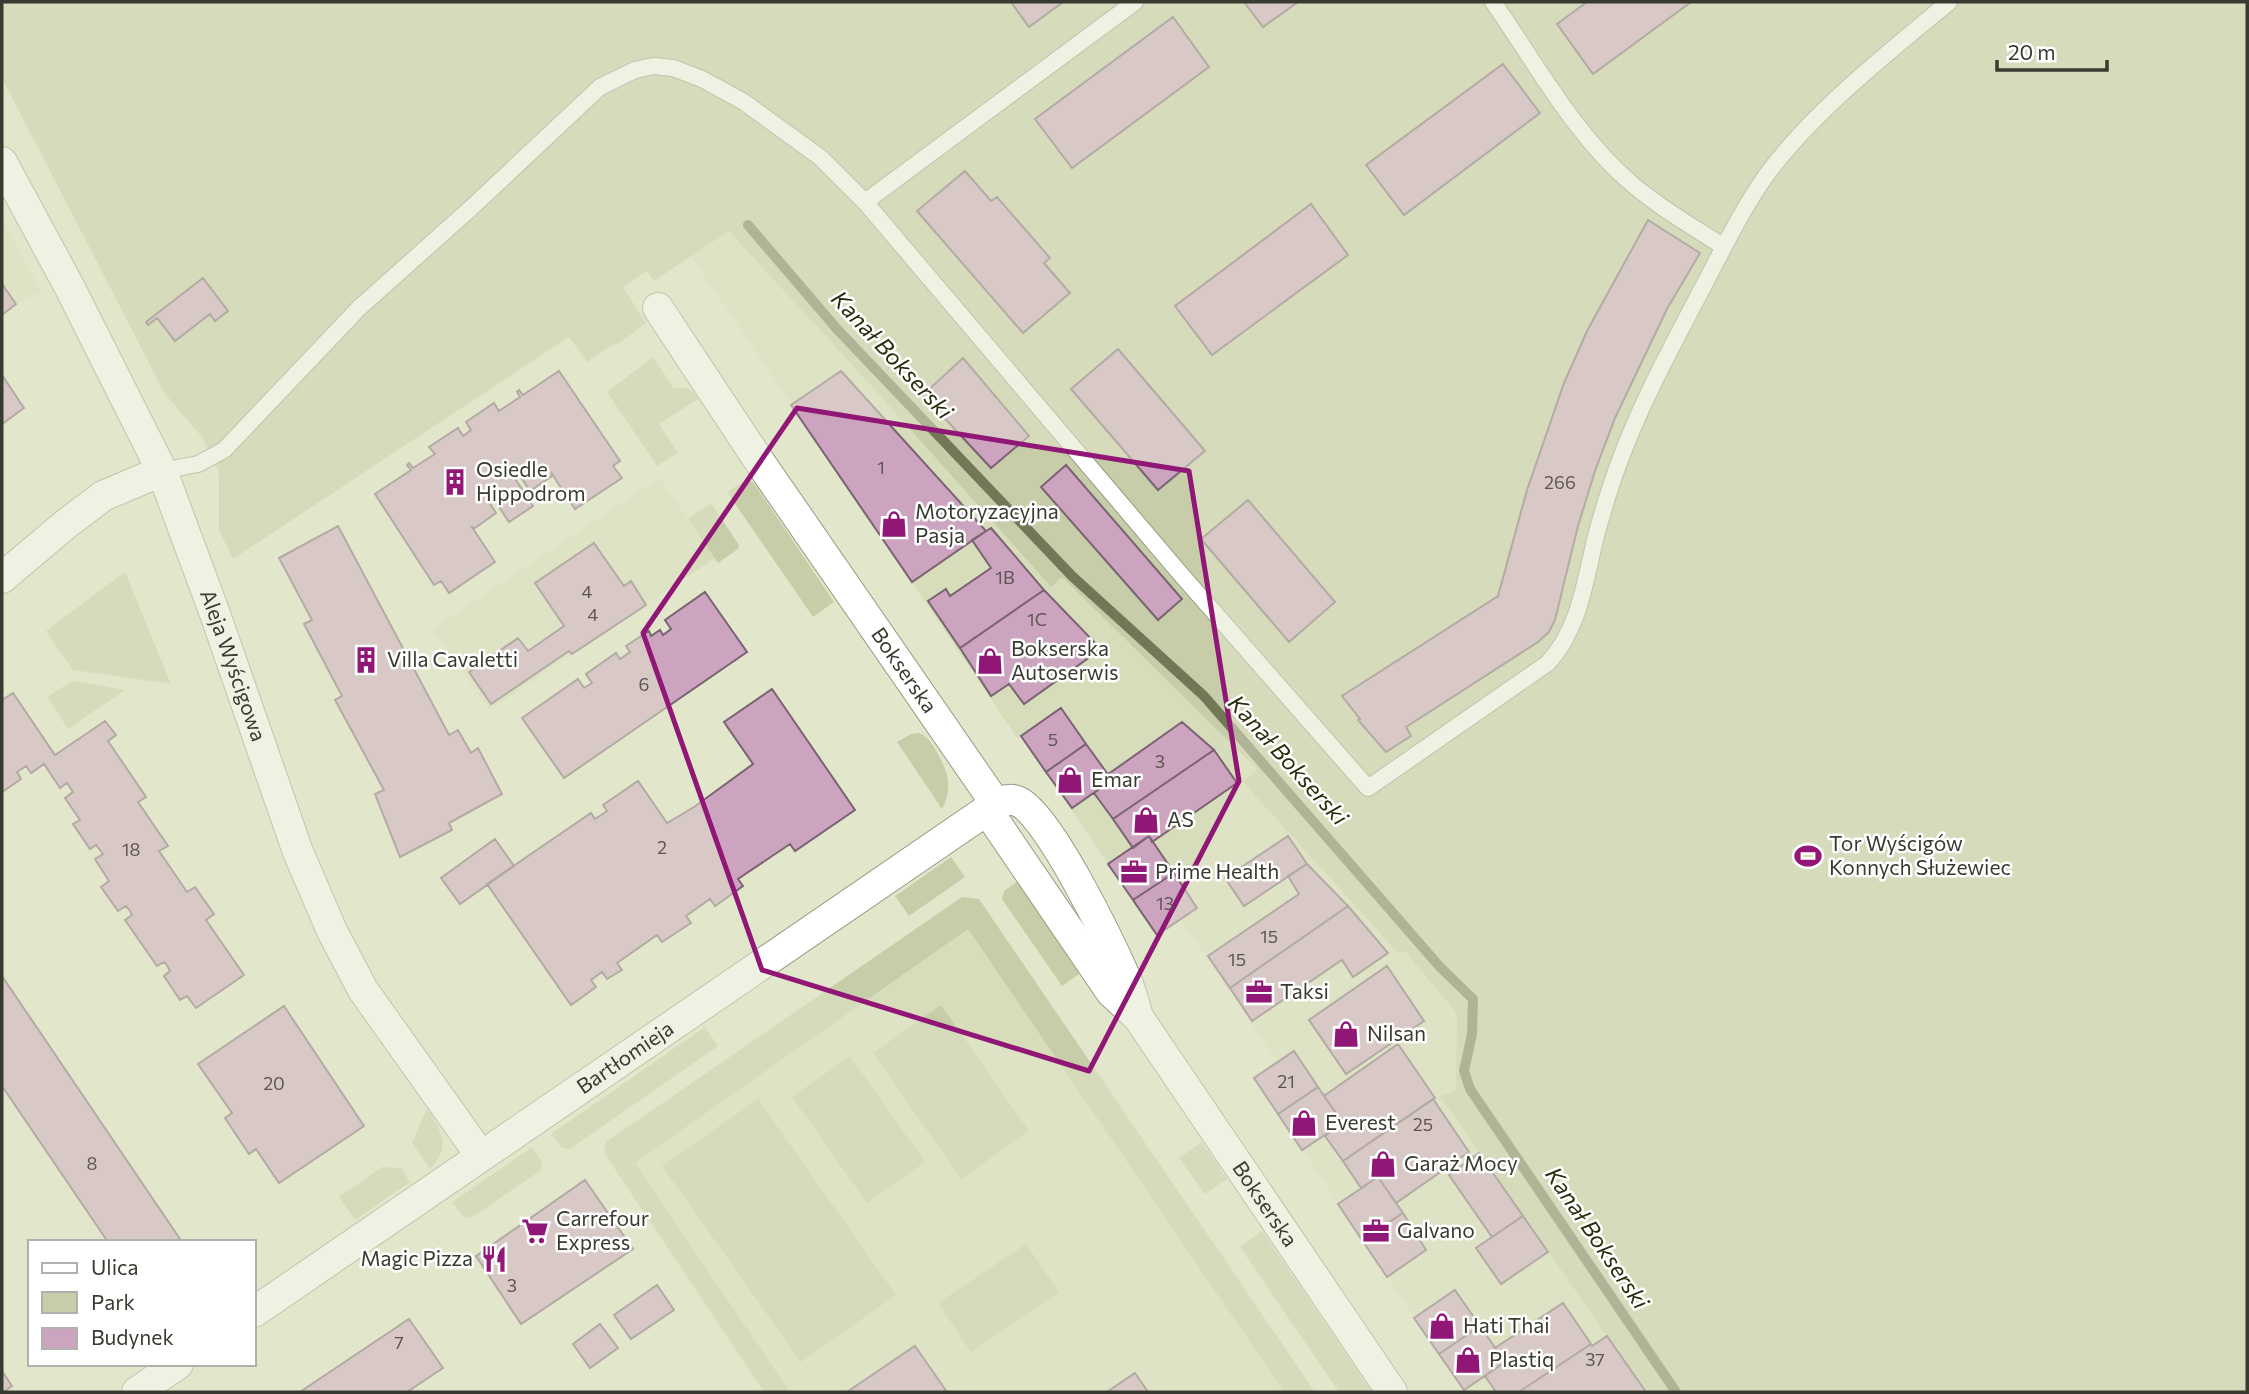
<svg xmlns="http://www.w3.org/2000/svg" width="2249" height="1394" font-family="Commissioner,sans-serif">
  <rect width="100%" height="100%" fill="#e2e7cc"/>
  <!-- built -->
  <path fill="#d7ddba" d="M 2,217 L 42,292 L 26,298 L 2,315 Z
    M 729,231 L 874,389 L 1050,586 L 1062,577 L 1257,769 L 1243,782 L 1400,953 L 1404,949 L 1457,1015 L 1456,1091 L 1441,1095 L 1646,1392 L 1465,1392 L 1254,1078 L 1252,1076 L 1276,1060 L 1181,920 L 1157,935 L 1021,736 L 1018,739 L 691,256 Z
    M 660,478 L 715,558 L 489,710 L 433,629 Z
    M 968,929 L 1284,1392 L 790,1392 L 635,1163 Z"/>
  <!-- green -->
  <path fill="#c7cda8" d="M 2,2 L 2247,2 L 2247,1392 L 1646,1392 L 1440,1096 L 1456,1091 L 1457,1014 L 1404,950 L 1399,954 L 1243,782 L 1257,769 L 1062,577 L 1051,587 L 874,389 L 729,231 L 654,281 L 647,271 L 623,287 L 646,323 L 617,345 L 615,343 L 587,362 L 569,337 L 233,559 L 219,530 L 219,473 L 213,457 L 202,437 L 165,394 L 2,78 Z
    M 653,357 L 674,388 C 686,387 692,388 698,399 L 659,424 L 678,453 L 657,466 L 607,392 Z
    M 747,479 L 754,483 L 834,602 L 813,617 L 727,492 Z
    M 711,503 L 739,545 L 738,549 L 718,563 L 688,519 Z
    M 125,572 L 171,684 L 73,670 L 46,631 Z
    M 72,681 L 125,690 L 68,729 L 47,697 Z
    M 919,733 C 928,737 930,741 935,749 C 947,769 954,787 942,809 L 897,742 L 911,734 Z
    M 951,857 L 965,877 L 909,916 L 895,896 Z
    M 1022,878 L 1085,970 L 1062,986 L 1002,899 L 1004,891 Z
    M 962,897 L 979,899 L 1315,1392 L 1284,1392 L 968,929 L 635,1163 L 790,1392 L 764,1392 L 604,1153 L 606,1142 Z
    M 941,1005 L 1029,1131 L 961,1179 L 873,1053 Z
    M 705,1027 L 718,1046 L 570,1149 L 562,1148 L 551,1134 Z
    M 850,1056 L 925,1162 L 867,1203 L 792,1097 Z
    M 758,1099 L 896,1295 L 801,1362 L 662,1166 Z
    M 427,1109 C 441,1129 452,1148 430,1169 L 412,1143 Z
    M 1202,1142 L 1227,1179 L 1205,1194 L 1179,1158 Z
    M 532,1147 L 542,1162 L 540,1171 L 471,1218 L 463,1217 L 452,1202 Z
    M 382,1167 L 401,1168 L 410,1182 L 355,1220 L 339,1197 Z
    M 1262,1231 L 1372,1392 L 1339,1392 L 1240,1247 Z
    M 1026,1244 L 1059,1292 L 971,1352 L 938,1303 Z"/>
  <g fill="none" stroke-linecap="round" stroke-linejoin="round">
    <!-- stream -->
    <path stroke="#727757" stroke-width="10" d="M 748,225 L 837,329 L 1072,576 L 1204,696 L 1440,967 L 1473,999 L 1472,1034 L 1464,1071 L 1470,1089 L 1676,1392"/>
  </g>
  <!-- building -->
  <path fill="#cda4bf" stroke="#7a6372" stroke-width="2" d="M 1011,2 L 1063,2 L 1029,27 Z
    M 1244,2 L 1298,2 L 1263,27 Z
    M 1587,2 L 1691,2 L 1593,74 L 1557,24 Z
    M 1173,17 L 1209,67 L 1072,168 L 1035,119 Z
    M 1503,64 L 1540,113 L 1404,215 L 1366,165 Z
    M 965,171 L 991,201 L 997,197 L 1050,258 L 1044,263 L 1070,293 L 1023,333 L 917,211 Z
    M 1311,204 L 1348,255 L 1212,355 L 1175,306 Z
    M 1648,220 L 1700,253 L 1667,309 L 1615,418 L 1595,471 L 1578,526 L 1555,620 L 1549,632 L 1538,642 L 1406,727 L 1411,736 L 1386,752 L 1358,720 L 1360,719 L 1342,696 L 1498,596 L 1527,490 L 1564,383 L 1587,331 Z
    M 203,278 L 228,311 L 215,321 L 210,314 L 175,341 L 157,318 L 148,325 L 146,322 Z
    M 2,284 L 16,304 L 2,315 Z
    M 1118,349 L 1205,451 L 1158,490 L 1071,389 Z
    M 963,358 L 1029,436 L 991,468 L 923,395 Z
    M 559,371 L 620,461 L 613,466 L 622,478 L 575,509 L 552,474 L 552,476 L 530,491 L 519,474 L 514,477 L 533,506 L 509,522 L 490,493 L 485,496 L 496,513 L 475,528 L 472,527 L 495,562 L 449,593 L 441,581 L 434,585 L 375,494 L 411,470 L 407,465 L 409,463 L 413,468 L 435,454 L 429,447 L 458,428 L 463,436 L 471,430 L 466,422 L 494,403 L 499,411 L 520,397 L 517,392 L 519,390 L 523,395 Z
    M 841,371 L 986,531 L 912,582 L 791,405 Z
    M 2,375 L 24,408 L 2,424 Z
    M 1066,465 L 1182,599 L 1158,620 L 1041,487 Z
    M 1248,500 L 1335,602 L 1289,642 L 1201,539 Z
    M 338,526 L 449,735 L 458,730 L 471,753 L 478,748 L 502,794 L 449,823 L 452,830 L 400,857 L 375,794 L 384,790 L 335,700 L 342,696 L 304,624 L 312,620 L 279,558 Z
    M 991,528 L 1044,590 L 960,648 L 928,601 L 946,589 L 950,596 L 991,568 L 972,540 Z
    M 594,543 L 624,586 L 631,581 L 646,605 L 572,654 L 569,651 L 491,704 L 469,672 L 518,638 L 528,651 L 564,626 L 535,583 Z
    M 1044,590 L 1101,649 L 1024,704 L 1009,684 L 991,696 L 960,648 Z
    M 705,592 L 747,652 L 564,778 L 522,718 L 578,679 L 584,688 L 592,683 L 586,674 L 616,653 L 620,659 L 630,652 L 626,646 L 649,631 L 651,636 L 660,630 L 663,635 L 671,629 L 665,620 Z
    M 772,689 L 855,810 L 795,851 L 790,844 L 738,879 L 743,886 L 715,906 L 710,899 L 686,916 L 691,923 L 662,942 L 657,935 L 617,963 L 622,970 L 607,979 L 602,972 L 591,980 L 596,987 L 571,1005 L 487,884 L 591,813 L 595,819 L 607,811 L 603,805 L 638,781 L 667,823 L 694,807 L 753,764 L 724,722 Z
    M 13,693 L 55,755 L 105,721 L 116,735 L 108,741 L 146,797 L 138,802 L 168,846 L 159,851 L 187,892 L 195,887 L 214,914 L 206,920 L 244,975 L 196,1008 L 187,996 L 180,1000 L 164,976 L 170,971 L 167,965 L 164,962 L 157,966 L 125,920 L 132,915 L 130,911 L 126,906 L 118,911 L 101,887 L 109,881 L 95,859 L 103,854 L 96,845 L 90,849 L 73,824 L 80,820 L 65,798 L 73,792 L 67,783 L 60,788 L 44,764 L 31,773 L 26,766 L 17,772 L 21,779 L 2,792 L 2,700 Z
    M 1061,708 L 1086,744 L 1046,772 L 1021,736 Z
    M 1182,722 L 1214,750 L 1113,819 L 1094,793 L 1112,780 L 1107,775 Z
    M 1086,744 L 1112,780 L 1072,808 L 1046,772 Z
    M 1214,750 L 1237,783 L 1152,842 L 1149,836 L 1133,848 L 1113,819 Z
    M 1149,836 L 1174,873 L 1133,900 L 1108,864 Z
    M 1288,836 L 1307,864 L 1244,906 L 1225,878 Z
    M 495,839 L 514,866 L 460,904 L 441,878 Z
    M 1307,864 L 1348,906 L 1230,988 L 1208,956 L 1299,894 L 1288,876 Z
    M 1174,873 L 1197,908 L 1157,935 L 1133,900 Z
    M 1348,906 L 1388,953 L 1353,977 L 1342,960 L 1252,1021 L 1230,988 Z
    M 1387,966 L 1424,1021 L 1346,1074 L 1309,1020 Z
    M 2,976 L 182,1242 L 108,1242 L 2,1086 Z
    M 284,1006 L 364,1126 L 279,1183 L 256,1149 L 249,1154 L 225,1118 L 232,1113 L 198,1064 Z
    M 1398,1044 L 1435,1098 L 1343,1161 L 1325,1136 L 1343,1123 L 1324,1096 Z
    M 1294,1051 L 1318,1087 L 1278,1114 L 1254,1078 Z
    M 1318,1087 L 1343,1123 L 1302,1150 L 1278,1114 Z
    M 1433,1099 L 1469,1152 L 1396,1203 L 1378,1177 L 1361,1188 L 1343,1161 Z
    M 1479,1153 L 1523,1216 L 1492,1237 L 1449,1175 Z
    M 1378,1177 L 1403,1213 L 1362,1240 L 1338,1204 Z
    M 585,1180 L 633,1249 L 521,1324 L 476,1256 Z
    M 1403,1213 L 1426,1250 L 1387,1277 L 1362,1240 Z
    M 1523,1216 L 1548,1252 L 1501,1284 L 1476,1248 Z
    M 657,1285 L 674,1310 L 631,1339 L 614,1315 Z
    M 1455,1290 L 1480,1326 L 1439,1354 L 1414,1318 Z
    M 1563,1303 L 1591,1344 L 1519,1392 L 1496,1392 L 1485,1376 L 1505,1362 L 1495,1348 Z
    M 409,1319 L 443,1368 L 407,1392 L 300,1392 Z
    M 600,1324 L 618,1348 L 590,1368 L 573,1344 Z
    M 1480,1326 L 1505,1362 L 1464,1390 L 1439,1354 Z
    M 1607,1336 L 1646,1392 L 1519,1392 L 1591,1344 L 1592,1346 Z
    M 915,1346 L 947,1392 L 847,1392 Z
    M 2,1371 L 12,1386 L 3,1392 L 2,1392 Z
    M 1135,1373 L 1148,1392 L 1107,1392 Z"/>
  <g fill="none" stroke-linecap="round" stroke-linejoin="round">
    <defs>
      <path id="service" d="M 1493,2 C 1535,62 1575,136 1632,184 C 1660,208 1693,227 1724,247
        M 865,202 L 1135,2
        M 162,471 L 198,464 L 224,450 L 359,308 L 471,208 L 600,87 L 635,70 L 653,66 L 673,68 L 702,79 L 744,102 L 821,158 L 865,202 L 1178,571 L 1368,788 L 1548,663 C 1580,628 1585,580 1596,536 C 1603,510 1611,484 1620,460 C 1643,398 1675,341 1705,283 C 1724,247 1742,210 1765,177 C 1811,113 1889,52 1949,2"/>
      <g id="minor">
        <path id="s1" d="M 2,162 L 70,288 L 162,471 L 215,614 L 298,852 L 332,931 L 363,990 L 481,1156"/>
        <path id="s2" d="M 658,308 L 757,458 L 996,804"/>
        <path d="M 2,578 L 66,524 L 103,496 L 162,471"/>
        <path id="s3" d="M 987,810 L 1111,992 L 1138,1017 L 1392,1392"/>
        <path id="s4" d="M 254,1312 L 987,810 C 996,804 1006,797 1017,801 C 1048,812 1112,947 1127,981 C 1131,992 1135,1005 1138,1017"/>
        <path d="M 137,1392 L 178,1364"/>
      </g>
    </defs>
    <!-- service casing -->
    <use href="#service" stroke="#969a81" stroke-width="18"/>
    <!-- minor casing -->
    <use href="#minor" stroke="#969a81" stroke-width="32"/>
    <!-- service -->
    <use href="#service" stroke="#fff" stroke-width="16"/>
    <!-- minor -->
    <use href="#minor" stroke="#fff" stroke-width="30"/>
  </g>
  <!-- marked area -->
  <path d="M0 0H2249V1394H0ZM 797,408 L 1189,471 L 1239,781 L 1089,1071 L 762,970 L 643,633 Z" fill="#e2e7cc" fill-opacity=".55" fill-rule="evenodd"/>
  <path fill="none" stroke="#901776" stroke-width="5" stroke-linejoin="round" d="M 797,408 L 1189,471 L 1239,781 L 1089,1071 L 762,970 L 643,633 Z"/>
  <!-- icons -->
  <defs>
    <symbol id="building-bare" viewBox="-9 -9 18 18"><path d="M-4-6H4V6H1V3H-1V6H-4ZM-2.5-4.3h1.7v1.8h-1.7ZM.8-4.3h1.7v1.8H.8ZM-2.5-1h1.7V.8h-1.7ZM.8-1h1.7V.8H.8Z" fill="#901776" stroke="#fff" stroke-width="2.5" paint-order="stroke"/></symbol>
    <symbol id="shop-bare" viewBox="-9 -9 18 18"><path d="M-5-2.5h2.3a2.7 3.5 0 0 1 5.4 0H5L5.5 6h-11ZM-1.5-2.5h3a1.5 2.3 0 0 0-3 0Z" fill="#901776" stroke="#fff" stroke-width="2.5" paint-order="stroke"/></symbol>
    <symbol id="stadium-bare" viewBox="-9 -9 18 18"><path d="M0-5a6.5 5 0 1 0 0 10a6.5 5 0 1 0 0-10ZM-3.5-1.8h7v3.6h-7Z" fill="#901776" stroke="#fff" stroke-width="2.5" paint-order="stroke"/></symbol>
    <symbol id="office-bare" viewBox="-9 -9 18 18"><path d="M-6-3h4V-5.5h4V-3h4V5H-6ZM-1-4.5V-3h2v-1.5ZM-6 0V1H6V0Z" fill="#901776" stroke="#fff" stroke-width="2.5" paint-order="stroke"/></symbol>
    <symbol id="supermarket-bare" viewBox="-9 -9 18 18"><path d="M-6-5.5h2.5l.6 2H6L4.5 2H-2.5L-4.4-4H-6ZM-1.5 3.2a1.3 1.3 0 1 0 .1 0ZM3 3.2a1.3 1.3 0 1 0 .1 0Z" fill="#901776" stroke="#fff" stroke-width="2.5" paint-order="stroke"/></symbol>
    <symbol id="restaurant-bare" viewBox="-9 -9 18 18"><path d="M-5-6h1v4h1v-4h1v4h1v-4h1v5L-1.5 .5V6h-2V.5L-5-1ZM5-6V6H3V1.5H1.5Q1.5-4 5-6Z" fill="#901776" stroke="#fff" stroke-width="2.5" paint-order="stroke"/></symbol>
  </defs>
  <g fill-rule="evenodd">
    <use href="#building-bare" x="436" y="463" width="38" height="38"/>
    <use href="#shop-bare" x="875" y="505" width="38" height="38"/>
    <use href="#building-bare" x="347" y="641" width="38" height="38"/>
    <use href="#shop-bare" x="971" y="642" width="38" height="38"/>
    <use href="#shop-bare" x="1051" y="761" width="38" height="38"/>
    <use href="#shop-bare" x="1127" y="801" width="38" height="38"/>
    <use href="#stadium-bare" x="1789" y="837" width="38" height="38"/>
    <use href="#office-bare" x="1115" y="853" width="38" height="38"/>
    <use href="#office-bare" x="1240" y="973" width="38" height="38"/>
    <use href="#shop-bare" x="1327" y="1015" width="38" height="38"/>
    <use href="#shop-bare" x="1285" y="1104" width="38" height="38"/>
    <use href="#shop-bare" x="1364" y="1145" width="38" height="38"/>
    <use href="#supermarket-bare" x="516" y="1212" width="38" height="38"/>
    <use href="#office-bare" x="1357" y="1212" width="38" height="38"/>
    <use href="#restaurant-bare" x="475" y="1240" width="38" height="38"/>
    <use href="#shop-bare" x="1423" y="1307" width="38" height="38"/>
    <use href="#shop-bare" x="1449" y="1341" width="38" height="38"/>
  </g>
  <g text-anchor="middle" stroke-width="5" stroke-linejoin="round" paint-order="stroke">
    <!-- number labels -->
    <g font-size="18" fill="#5e5554">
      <text x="881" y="474">1</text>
      <text x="1560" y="489">266</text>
      <text x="1005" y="584">1B</text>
      <text x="587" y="598">4</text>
      <text x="593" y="621">4</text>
      <text x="1037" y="626">1C</text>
      <text x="644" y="691">6</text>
      <text x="1053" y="746">5</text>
      <text x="1160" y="768">3</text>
      <text x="662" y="854">2</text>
      <text x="131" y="856">18</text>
      <text x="1165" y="910">13</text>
      <text x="1269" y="943">15</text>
      <text x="1237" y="966">15</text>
      <text x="1286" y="1088">21</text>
      <text x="274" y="1090">20</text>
      <text x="1423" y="1131">25</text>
      <text x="92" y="1170">8</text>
      <text x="512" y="1292">3</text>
      <text x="399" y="1349">7</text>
      <text x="1595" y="1366">37</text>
    </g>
    <!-- poi labels -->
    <g font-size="21" fill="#393b31" stroke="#fff" text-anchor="start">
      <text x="476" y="477">Osiedle<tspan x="476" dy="24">Hippodrom</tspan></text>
      <text x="915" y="519">Motoryzacyjna<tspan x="915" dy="24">Pasja</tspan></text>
      <text x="1011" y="656">Bokserska<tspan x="1011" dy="24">Autoserwis</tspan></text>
      <text x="387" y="667">Villa Cavaletti</text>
      <text x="1091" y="787">Emar</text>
      <text x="1167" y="827">AS</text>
      <text x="1829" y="851">Tor Wyścigów<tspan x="1829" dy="24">Konnych Służewiec</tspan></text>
      <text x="1155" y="879">Prime Health</text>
      <text x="1280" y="999">Taksi</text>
      <text x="1367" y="1041">Nilsan</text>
      <text x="1325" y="1130">Everest</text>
      <text x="1404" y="1171">Garaż Mocy</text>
      <text x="556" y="1226">Carrefour<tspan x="556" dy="24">Express</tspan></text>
      <text x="1397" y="1238">Galvano</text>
      <text x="473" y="1266" text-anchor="end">Magic Pizza</text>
      <text x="1463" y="1333">Hati Thai</text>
      <text x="1489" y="1367">Plastiq</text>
    </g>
    <!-- street labels -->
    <g font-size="21" fill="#393b31" stroke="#fff">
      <text dy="7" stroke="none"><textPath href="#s1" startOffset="555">Aleja Wyścigowa</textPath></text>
      <text dy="7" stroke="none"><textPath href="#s2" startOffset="438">Bokserska</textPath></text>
      <text dy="7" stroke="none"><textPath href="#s4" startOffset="450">Bartłomieja</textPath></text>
      <text dy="7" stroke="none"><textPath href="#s3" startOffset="483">Bokserska</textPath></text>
    </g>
    <!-- water labels -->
    <g font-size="23" font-style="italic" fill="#292d0a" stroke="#fff">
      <text transform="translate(892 355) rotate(47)" y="8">Kanał Bokserski</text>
      <text transform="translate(1288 760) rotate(48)" y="8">Kanał Bokserski</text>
      <text transform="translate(1597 1238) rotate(56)" y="8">Kanał Bokserski</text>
    </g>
  </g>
  <!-- border -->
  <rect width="2249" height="1394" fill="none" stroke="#393b31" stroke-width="7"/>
  <!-- legend -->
  <rect x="28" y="1240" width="228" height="126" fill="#ffffff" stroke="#b0b1ad" stroke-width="2"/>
  <rect x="42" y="1263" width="35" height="10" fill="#ffffff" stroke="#b0b1ad" stroke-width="2"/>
  <text x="91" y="1275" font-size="21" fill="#393b31">Ulica</text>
  <rect x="42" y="1292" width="35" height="21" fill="#c7cda8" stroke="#b0b1ad" stroke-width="2"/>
  <text x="91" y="1310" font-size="21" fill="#393b31">Park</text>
  <rect x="42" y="1328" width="35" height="21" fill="#cda4bf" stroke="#b0b1ad" stroke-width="2"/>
  <text x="91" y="1345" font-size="21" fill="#393b31">Budynek</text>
  <!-- scale -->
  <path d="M1997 60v10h110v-10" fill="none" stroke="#393b31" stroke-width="3.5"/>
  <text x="2008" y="60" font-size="21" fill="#393b31" stroke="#ffffff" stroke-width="5" paint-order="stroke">20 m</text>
</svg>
